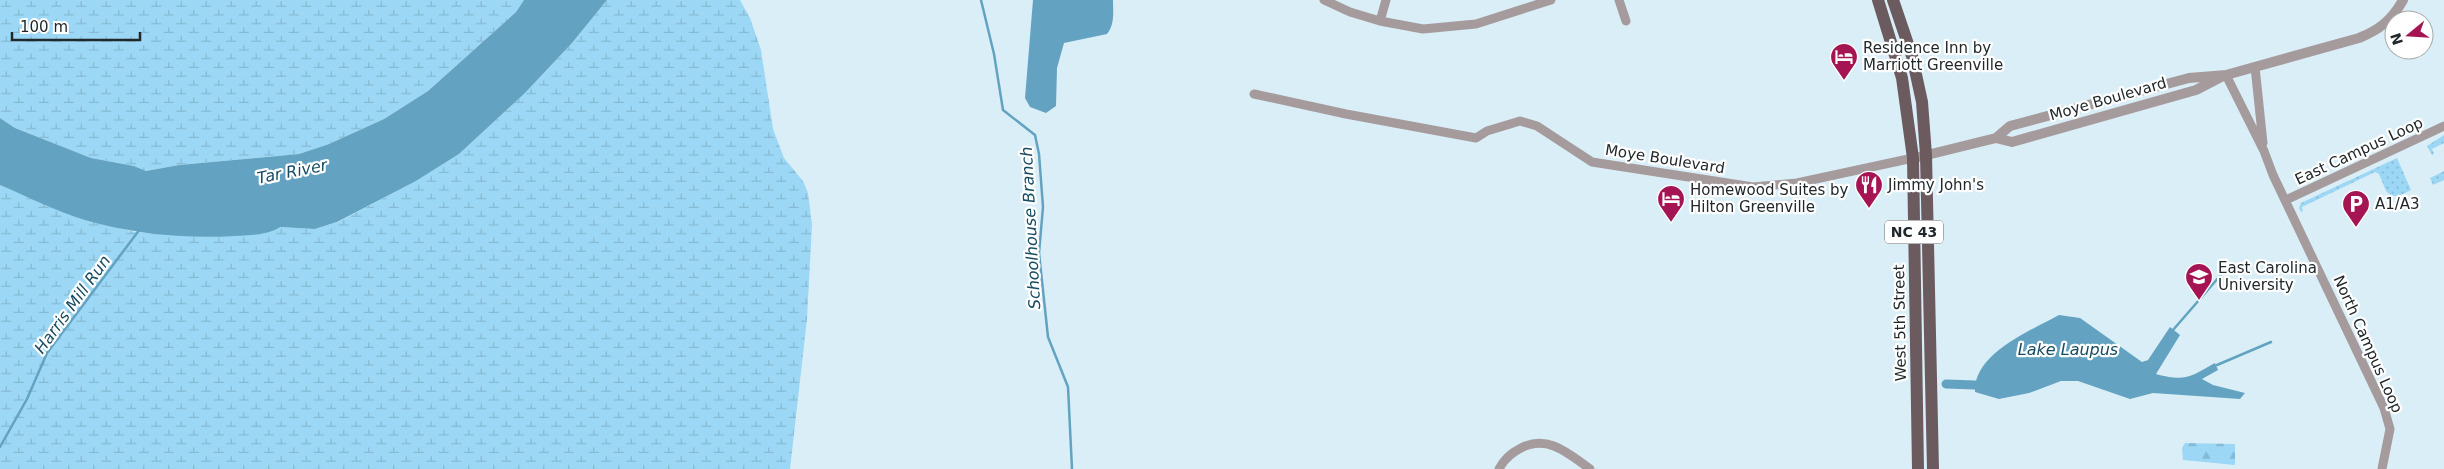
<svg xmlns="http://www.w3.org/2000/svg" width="2444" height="469" font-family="'DejaVu Sans',sans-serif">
  <defs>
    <pattern id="grass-dots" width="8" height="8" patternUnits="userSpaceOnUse" patternTransform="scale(1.25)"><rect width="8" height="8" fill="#9cd8f5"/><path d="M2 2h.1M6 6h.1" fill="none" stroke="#86b9d2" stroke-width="1.8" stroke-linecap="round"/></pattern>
    <pattern id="forest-firs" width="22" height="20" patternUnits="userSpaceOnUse" patternTransform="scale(1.25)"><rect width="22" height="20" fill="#9cd8f5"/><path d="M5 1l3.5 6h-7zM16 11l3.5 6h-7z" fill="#86b9d2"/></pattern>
    <pattern id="wetland-marsh" width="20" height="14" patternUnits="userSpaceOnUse" patternTransform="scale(1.25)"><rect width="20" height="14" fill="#9cd8f5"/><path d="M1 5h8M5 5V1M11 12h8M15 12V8" fill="none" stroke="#86b9d2"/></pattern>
  </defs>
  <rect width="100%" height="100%" fill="#daeef7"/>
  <!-- grass -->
  <path fill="url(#grass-dots)" d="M 2444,135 L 2444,143 L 2432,149 L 2434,154 L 2432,155 L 2427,146 Z
    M 2397,158 L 2411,190 L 2399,196 L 2391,196 L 2386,191 L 2379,174 L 2375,172 L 2302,207 L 2303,211 L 2301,212 L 2299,208 L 2301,203 Z
    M 2444,171 L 2444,180 L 2433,185 L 2430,178 Z"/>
  <!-- forest -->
  <path fill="url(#forest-firs)" d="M 2185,443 L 2235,444 L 2235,465 L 2183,460 L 2182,448 Z"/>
  <!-- wetland -->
  <path fill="url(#wetland-marsh)" d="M 0,0 L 524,0 L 516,12 L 428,91 L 384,119 L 329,144 L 299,154 L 179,165 L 146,171 L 134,166 L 91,158 L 15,128 L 0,118 Z
    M 607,0 L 740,0 L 750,18 L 761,50 L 773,129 L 784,158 L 803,181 L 808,193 L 812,225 L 807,319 L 790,469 L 0,469 L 0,185 L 84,219 L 135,232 L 167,233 L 280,227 L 315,229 L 338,222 L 416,181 L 459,154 L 525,93 L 572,43 Z"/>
  <!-- water -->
  <path fill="#63a3c1" d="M 524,0 L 607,0 L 572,43 L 525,93 L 459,154 L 416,181 L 337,222 L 315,229 L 280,227 C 269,235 249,235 235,236 C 186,239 133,234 85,220 C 56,211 28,197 0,185 L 0,118 L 15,128 L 91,158 L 134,166 L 146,171 L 179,165 L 299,154 L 329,144 L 384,119 L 428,91 L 516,12 Z
    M 1033,0 L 1113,0 C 1113,12 1115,24 1107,34 L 1064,43 L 1057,68 L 1056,106 L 1046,113 L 1030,107 L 1025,98 Z
    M 2059,315 L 2080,318 L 2142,362 L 2148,360 L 2170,327 L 2180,335 L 2156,374 C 2186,382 2190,377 2215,363 L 2218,370 L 2202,379 L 2213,385 L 2245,393 L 2240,399 L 2153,393 L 2130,399 L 2078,381 L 2061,381 L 2029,393 L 1999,399 L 1975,392 C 1973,354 2030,331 2059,315 Z"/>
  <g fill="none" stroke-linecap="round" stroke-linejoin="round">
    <!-- stream -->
    <path stroke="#63a3c1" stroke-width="2.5" d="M 981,0 L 994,54 L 1003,110 L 1035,135 L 1039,154 L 1043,207 L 1039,253 L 1048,337 L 1068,387 L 1072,469
      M 2173,330 L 2226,269
      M 2217,365 L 2271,342
      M 0,447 L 27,399 L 47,353 L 140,229"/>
    <!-- canal -->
    <path stroke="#63a3c1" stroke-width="9" d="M 1946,384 L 1975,385"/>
    <!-- minor -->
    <path stroke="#a59b9d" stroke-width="9" d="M 1324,0 L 1350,12 L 1380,21 L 1423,29 L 1476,24 L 1551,0
      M 1619,0 L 1626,21
      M 1380,21 L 1386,0
      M 2255,67 L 2263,143
      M 2226,75 L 2264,151 L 2273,175 L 2384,408 L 2390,429 L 2382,469
      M 1254,94 L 1346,114 L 1476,138 L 1487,131 L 1520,121 L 1537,126 L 1592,162 L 1753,187 L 1797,183 L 1913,158
      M 2286,200 L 2444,126
      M 1499,469 C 1504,459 1511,453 1521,448 C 1548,434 1569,454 1590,469"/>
    <!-- tertiary -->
    <path stroke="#a59b9d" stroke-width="10" d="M 1996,138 L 2012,142 L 2196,90 L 2221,77
      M 1919,157 L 1996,138 L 2010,126 L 2189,78 L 2226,75 L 2359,38 C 2379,30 2392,20 2403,0"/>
    <!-- primary -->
    <path stroke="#6b5b5f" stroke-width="12" d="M 1878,0 L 1902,78 L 1913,158 L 1918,469
      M 1893,0 L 1912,56 L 1922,102 L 1926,155 L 1933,469"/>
  </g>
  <!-- icons -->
  <defs>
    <symbol id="hotel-pin" viewBox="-11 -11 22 30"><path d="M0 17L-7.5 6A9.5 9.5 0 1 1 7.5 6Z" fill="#a61553" stroke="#fff"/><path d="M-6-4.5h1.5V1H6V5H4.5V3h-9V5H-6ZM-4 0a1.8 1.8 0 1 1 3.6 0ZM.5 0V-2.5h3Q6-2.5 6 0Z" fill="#fff"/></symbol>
    <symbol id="restaurant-pin" viewBox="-11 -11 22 30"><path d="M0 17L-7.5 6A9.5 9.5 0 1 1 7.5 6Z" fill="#a61553" stroke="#fff"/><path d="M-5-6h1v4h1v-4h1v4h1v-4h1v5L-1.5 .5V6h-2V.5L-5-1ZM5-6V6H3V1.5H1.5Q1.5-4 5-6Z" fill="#fff"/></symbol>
    <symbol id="parking-pin" viewBox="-11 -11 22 30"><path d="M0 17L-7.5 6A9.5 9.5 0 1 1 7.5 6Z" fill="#a61553" stroke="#fff"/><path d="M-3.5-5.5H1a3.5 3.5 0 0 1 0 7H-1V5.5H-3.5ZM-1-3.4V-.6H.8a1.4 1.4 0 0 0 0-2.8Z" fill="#fff"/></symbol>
    <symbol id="university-pin" viewBox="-11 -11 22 30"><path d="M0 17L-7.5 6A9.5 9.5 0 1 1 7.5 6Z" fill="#a61553" stroke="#fff"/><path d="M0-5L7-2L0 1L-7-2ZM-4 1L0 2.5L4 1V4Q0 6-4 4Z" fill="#fff"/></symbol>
  </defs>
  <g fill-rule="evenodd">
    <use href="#hotel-pin" x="1828" y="41" width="32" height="43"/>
    <use href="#restaurant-pin" x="1853" y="169" width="32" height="43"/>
    <use href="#hotel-pin" x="1655" y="183" width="32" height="43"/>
    <use href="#parking-pin" x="2340" y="188" width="32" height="43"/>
    <use href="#university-pin" x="2183" y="261" width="32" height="43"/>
  </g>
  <g text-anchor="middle" stroke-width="4.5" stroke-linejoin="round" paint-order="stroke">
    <!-- shield labels -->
    <rect fill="#fff" stroke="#64686b" stroke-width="1" x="1885" y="220.5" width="58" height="23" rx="4"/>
    <g font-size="14" font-weight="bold" fill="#21282b">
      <text x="1914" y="237">NC 43</text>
    </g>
    <!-- poi labels -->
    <g font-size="15" fill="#21282b" stroke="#fff" text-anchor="start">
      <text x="1863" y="53">Residence Inn by<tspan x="1863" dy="17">Marriott Greenville</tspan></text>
      <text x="1888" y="190">Jimmy John's</text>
      <text x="1690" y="195">Homewood Suites by<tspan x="1690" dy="17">Hilton Greenville</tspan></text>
      <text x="2375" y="209">A1/A3</text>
      <text x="2218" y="273">East Carolina<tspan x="2218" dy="17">University</tspan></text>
    </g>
    <!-- street labels -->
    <g font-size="15" fill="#21282b" stroke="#fff">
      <text transform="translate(2108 99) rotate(-16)" y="5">Moye Boulevard</text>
      <text transform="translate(2359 151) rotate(-25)" y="5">East Campus Loop</text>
      <text transform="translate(1665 159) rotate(9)" y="5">Moye Boulevard</text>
      <text transform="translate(1900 323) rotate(-91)" y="5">West 5th Street</text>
      <text transform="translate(2368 344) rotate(66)" y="5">North Campus Loop</text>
    </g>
    <!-- water labels -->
    <g font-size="16" font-style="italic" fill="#164b61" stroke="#fff">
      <text transform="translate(292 171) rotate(-11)" y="6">Tar River</text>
      <text transform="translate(1030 228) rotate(-93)" y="6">Schoolhouse Branch</text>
      <text transform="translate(72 304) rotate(-54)" y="6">Harris Mill Run</text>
      <text x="2068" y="355">Lake Laupus</text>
    </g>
  </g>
  <!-- north arrow -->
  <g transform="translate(2409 35) rotate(252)"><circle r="24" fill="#ffffff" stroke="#a6a9aa"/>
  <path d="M0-4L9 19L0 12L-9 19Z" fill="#a61553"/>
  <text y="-8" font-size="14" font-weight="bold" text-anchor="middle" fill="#21282b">N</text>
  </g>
  <!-- scale -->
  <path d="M12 32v8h128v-8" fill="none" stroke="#21282b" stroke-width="2.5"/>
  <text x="20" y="32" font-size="15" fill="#21282b" stroke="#ffffff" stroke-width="4" paint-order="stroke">100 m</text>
</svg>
